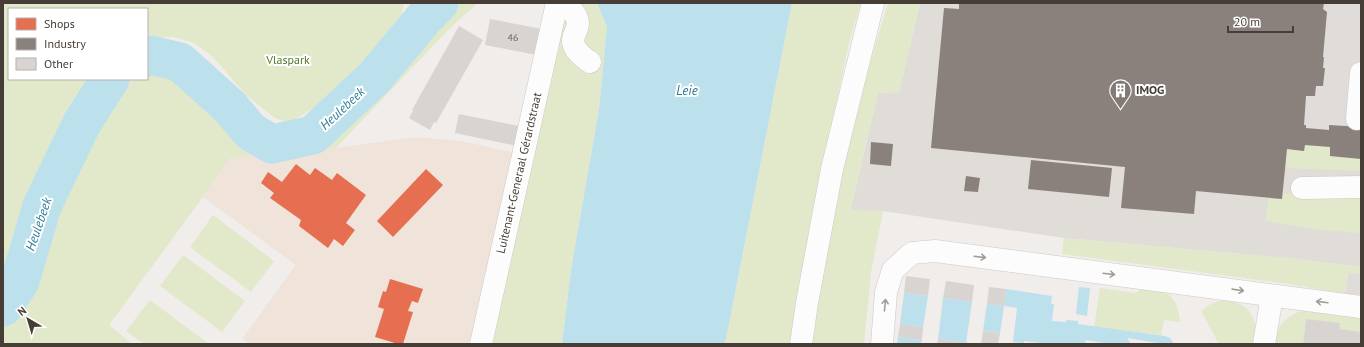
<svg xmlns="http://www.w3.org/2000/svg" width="1364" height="347" font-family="'PT Sans',sans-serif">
  <rect width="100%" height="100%" fill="#f0edea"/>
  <!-- commercial -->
  <path fill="#efe3da" d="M 415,137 L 461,141 L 520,154 L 497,221 L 470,344 L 250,344 L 242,339 L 296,265 L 203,197 L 230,158 L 336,148 Z"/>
  <!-- industrial -->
  <path fill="#e0dcd8" d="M 920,3 L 1361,3 L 1361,267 L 1287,258 L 1064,238 L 883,211 L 850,211 L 878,93 L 899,92 Z"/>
  <!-- green -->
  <path fill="#e2e9cb" d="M 3,3 L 404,3 L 402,12 L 402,29 L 382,42 L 358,68 L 320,104 L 289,123 L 275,118 L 247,96 L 212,56 L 192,42 L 173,37 L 147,38 L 147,9 L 9,9 L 9,79 L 91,79 L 66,116 L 29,199 L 8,271 L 3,278 Z
    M 460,3 L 478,3 L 448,30 L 336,148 L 230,158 L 203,197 L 109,325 L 132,344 L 3,344 L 3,326 L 16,310 L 31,280 L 54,208 L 69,178 L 98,129 L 118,98 L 128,79 L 147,79 L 147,66 L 172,61 L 195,70 L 211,88 L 238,126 L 257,138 L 277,146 L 320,139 L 332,133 L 389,78 Z
    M 566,3 L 597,3 L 607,27 L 599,110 L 571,270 L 562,344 L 491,344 Z
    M 792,3 L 861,3 L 849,43 L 809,230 L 794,344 L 725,344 Z
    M 888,3 L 920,3 L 899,92 L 878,93 L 850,210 L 883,211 L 871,273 L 864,344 L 811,344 L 846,142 Z
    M 1305,145 L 1330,147 L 1330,156 L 1361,159 L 1361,171 L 1285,168 L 1287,149 L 1304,151 Z
    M 1283,193 L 1361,198 L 1361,233 L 1320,230 L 1265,221 L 1269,198 L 1282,199 Z
    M 213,215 L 274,261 L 251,292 L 190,247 Z
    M 1064,238 L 1287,258 L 1361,267 L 1361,274 L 1348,273 L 1345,294 L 1282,283 L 1062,254 Z
    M 183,255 L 245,301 L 222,332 L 160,286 Z
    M 1145,287 C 1168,291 1178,296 1180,322 L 1164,320 L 1161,335 L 1094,327 L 1100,288 L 1135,293 Z
    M 150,300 L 209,344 L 144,344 L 126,331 Z
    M 1228,300 C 1253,306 1258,320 1255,344 L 1219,344 L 1201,311 C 1211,303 1215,301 1228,300 Z
    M 1305,310 L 1361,316 L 1361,332 L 1339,329 L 1306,320 L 1303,344 L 1275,344 C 1276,325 1287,315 1305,310 Z"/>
  <!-- parking -->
  <path fill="#dfdcda" d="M 1324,3 L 1361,3 L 1361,127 L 1329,125 L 1329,130 L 1306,128 L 1306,125 L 1304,125 L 1306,96 L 1315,96 L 1316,86 L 1323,86 L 1324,57 L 1323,57 L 1327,12 L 1323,9 Z
    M 1348,273 L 1361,274 L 1361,295 L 1345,294 Z"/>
  <!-- water -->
  <path fill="#bce1ed" d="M 597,3 L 792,3 L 725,344 L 562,344 L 571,270 L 599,109 L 607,27 Z
    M 1079,287 L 1090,288 L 1087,316 L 1076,314 Z
    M 1006,289 L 1052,296 L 1051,304 L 1054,304 L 1052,321 L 1066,322 L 1067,320 L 1078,321 L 1078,324 L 1165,336 L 1170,338 L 1174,344 L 1164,344 L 1127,338 L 1131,344 L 1110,344 L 1086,340 L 1085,342 L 1087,344 L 1048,344 L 1024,341 L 1024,343 L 1013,342 L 1017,308 L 1004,306 L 1000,333 L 983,331 L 987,304 L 1004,306 Z
    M 904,293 L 928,296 L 923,327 L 900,324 Z
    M 943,298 L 972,302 L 966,343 L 938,339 Z
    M 898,337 L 922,340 L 921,344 L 897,344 Z"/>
  <!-- shops -->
  <path fill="#e76f51" d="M 296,164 L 310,175 L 315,168 L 332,180 L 337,173 L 366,195 L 346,223 L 355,230 L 343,246 L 334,239 L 328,248 L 299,226 L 301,220 L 270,198 L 274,193 L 261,183 L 268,172 L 282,182 Z
    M 426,169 L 443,185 L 393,237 L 377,221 Z
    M 390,279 L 423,289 L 418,303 L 412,301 L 408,311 L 413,312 L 403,344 L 398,344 L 375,337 L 384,309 L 378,307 L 383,291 L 386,292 Z"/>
  <!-- industry -->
  <path fill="#8a817c" d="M 959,3 L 1324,3 L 1323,9 L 1327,12 L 1323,57 L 1324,57 L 1323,68 L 1325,68 L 1323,86 L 1316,86 L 1315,96 L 1306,96 L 1304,125 L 1306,125 L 1306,128 L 1329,130 L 1329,125 L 1361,127 L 1361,159 L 1330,156 L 1330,147 L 1305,145 L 1304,151 L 1287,149 L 1282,199 L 1196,191 L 1194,214 L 1121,208 L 1125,167 L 931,148 L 944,8 L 959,9 Z
    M 871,142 L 893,144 L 891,166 L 870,164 Z
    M 1031,160 L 1112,168 L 1109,197 L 1028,189 Z
    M 966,176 L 980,178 L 978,192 L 964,191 Z"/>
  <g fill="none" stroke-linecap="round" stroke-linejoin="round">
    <!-- river -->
    <path stroke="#bce1ed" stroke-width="39" d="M 147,57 L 150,55 L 180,62 L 230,107 L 251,132 L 272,144 L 313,135 L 374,78 L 425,17 L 439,3
      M 3,307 L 20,281 L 42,206 L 82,123 L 110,79"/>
  </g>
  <!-- building -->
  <path fill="#d8d4d1" d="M 490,19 L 542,29 L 537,55 L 485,45 Z
    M 459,26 L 483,40 L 436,123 L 434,122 L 430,130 L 409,118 L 413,111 L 412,110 Z
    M 459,114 L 519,126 L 517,146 L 455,133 Z
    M 906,276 L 930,279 L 928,296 L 904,293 Z
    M 946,281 L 974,285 L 972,302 L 943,298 Z
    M 989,287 L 1006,289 L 1004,306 L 987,304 Z
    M 1306,319 L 1340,323 L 1339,329 L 1361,332 L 1361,344 L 1303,344 Z
    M 900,324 L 923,327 L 922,340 L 898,337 Z
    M 983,331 L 1000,333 L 998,344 L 981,344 Z
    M 938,339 L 969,343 L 969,344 L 937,344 Z"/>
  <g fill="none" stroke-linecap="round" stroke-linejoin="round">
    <defs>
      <path id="minor" d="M 564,6 C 569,8 573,10 576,16 C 583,29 569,34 574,46 C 577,53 584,58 590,62
        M 1357,119 L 1361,73
        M 1302,188 L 1361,187
        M 481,344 L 557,3
        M 801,344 L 807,303 L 832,169 L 873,3
        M 882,344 L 886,292 L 893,270 L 912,253 L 935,251 L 1361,307
        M 1264,344 L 1272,296"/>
    </defs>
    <!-- minor casing -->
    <use href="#minor" stroke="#ccc9c6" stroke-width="23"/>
    <!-- minor -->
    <use href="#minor" stroke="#fdfcfc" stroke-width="22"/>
  </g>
  <!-- one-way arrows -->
  <defs><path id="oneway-shaft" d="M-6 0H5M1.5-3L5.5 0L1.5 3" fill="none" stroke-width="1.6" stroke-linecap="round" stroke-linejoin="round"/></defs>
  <g stroke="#a29c99">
    <use href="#oneway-shaft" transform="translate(980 257) rotate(7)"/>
    <use href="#oneway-shaft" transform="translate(1109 274) rotate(7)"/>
    <use href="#oneway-shaft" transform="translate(1238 290) rotate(8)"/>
    <use href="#oneway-shaft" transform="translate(1322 302) rotate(-173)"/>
    <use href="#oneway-shaft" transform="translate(885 305) rotate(-85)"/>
  </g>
  <!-- icons -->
  <defs>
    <symbol id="building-pin" viewBox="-11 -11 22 30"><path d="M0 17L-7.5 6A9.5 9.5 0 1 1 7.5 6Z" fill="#827b75" stroke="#fff"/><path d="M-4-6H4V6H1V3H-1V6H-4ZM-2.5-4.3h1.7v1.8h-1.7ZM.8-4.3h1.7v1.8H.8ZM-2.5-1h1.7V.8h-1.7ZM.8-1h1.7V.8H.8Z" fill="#fff"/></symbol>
  </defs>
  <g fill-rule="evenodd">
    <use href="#building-pin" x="1108" y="78" width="25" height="34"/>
  </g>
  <g text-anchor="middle" stroke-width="4" stroke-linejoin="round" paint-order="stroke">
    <!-- number labels -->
    <g font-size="10" fill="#6c645e">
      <text x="513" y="41">46</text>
    </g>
    <!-- park labels -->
    <g font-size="12" fill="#53762b" stroke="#fff">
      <text x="288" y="64">Vlaspark</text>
    </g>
    <!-- poi labels -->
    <g font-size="12" font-weight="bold" fill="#463d36" stroke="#fff" text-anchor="start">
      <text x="1136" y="94">IMOG</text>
    </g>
    <!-- street labels -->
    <g font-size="12" fill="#463d36" stroke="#fff">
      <text transform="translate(519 173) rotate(-77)" y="4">Luitenant-Generaal Gérardstraat</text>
    </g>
    <!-- water labels -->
    <g font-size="13" font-style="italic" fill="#2d7b97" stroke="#fff">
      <text x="687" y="95">Leie</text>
      <text transform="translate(342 108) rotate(-43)" y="5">Heulebeek</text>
      <text transform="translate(38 224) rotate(-71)" y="5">Heulebeek</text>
    </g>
  </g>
  <!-- border -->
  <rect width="1364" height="347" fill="none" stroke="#463d36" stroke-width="8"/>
  <!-- legend -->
  <rect x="8" y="8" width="140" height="72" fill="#ffffff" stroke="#b5b1af"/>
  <rect x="16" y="18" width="20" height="12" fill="#e76f51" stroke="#b5b1af"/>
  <text x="44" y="28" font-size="12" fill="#463d36">Shops</text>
  <rect x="16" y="38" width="20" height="12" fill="#8a817c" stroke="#b5b1af"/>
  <text x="44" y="48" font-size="12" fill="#463d36">Industry</text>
  <rect x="16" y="58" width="20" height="12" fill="#d8d4d1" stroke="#b5b1af"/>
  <text x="44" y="68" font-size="12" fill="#463d36">Other</text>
  <!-- north arrow -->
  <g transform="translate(28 319) rotate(322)" stroke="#ffffff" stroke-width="3" paint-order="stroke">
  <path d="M0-3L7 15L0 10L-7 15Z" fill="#463d36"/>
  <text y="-6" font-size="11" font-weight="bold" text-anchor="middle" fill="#463d36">N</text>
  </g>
  <!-- scale -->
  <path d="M1228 26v6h65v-6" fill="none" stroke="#463d36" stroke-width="2"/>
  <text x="1234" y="26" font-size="12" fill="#463d36" stroke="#ffffff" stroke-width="3" paint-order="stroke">20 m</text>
</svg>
